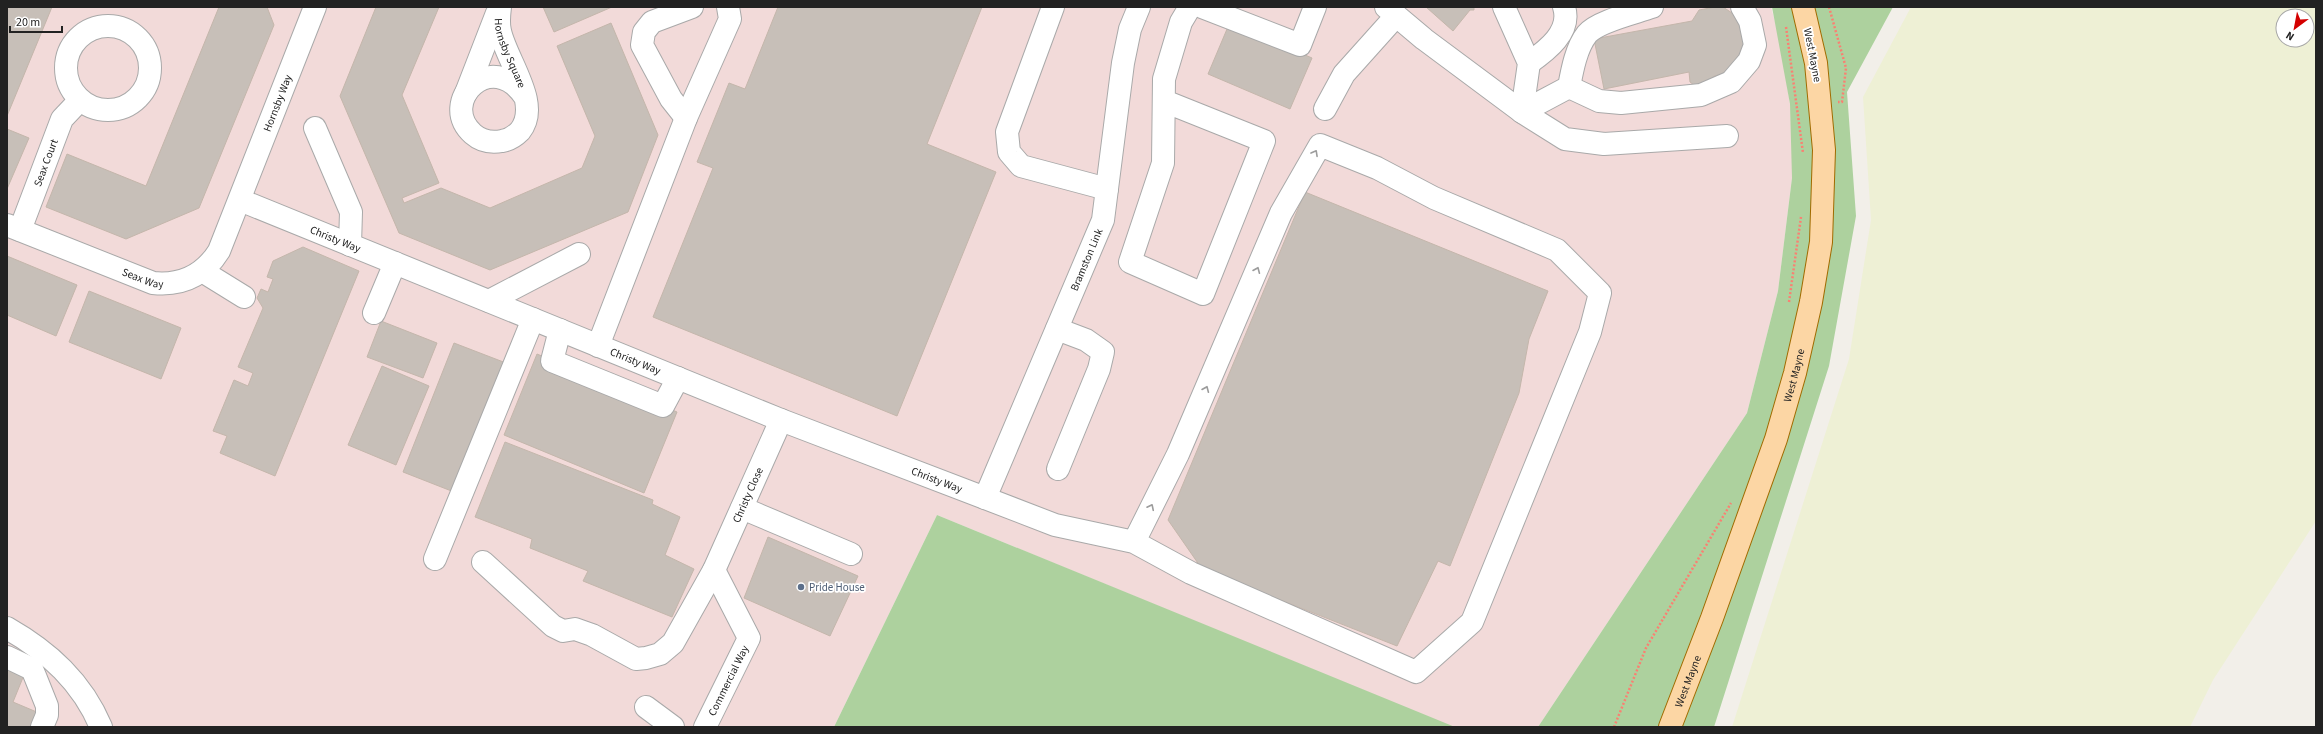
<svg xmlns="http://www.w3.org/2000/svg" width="2323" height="734" font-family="'Source Sans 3',sans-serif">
  <rect width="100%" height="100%" fill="#f2efe9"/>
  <!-- commercial -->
  <path fill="#f2dad9" d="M 7,7 L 1771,7 L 1781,44 L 1792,118 L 1792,178 L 1778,291 L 1747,413 L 1538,727 L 1453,727 L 937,515 L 834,727 L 7,727 Z"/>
  <!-- farmland -->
  <path fill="#eef0d5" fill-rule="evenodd" d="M 1911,7 L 2316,7 L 2316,521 L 2213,680 L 2190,727 L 1732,727 L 1849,359 L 1871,220 L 1863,97 ZM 2283,16 L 2307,16 L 2307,40 L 2283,40 Z"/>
  <!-- forest -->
  <path fill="#add19e" d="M 1772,7 L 1893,7 L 1847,92 L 1856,216 L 1829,366 L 1714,727 L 1538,727 L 1747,413 L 1778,291 L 1792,178 L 1790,104 Z
    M 937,515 L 1455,727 L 834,727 Z"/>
  <!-- building -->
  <path fill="#c7bfb8" stroke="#c4b6ab" d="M 7,7 L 52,7 L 7,116 Z
    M 219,7 L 267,7 L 274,25 L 199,208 L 126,239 L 46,207 L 67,154 L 146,186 Z
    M 376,7 L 439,7 L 402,95 L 439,183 L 402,198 L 404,203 L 441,188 L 490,208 L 582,168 L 595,136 L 557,46 L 611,23 L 658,135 L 628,212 L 490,270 L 399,233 L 340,96 Z
    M 543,7 L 612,7 L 554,32 Z
    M 778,7 L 982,7 L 927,144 L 996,172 L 897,416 L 653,317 L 713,168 L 697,162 L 729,83 L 745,89 Z
    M 1426,7 L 1474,7 L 1474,10 L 1470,10 L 1453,31 Z
    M 1715,7 L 1723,7 L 1741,19 L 1747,53 L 1735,72 L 1714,76 L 1707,86 L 1698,88 L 1690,82 L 1689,72 L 1604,89 L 1594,39 L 1692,21 L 1699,10 Z
    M 1230,22 L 1312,58 L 1290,109 L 1208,74 Z
    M 7,129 L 29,138 L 7,189 Z
    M 1305,192 L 1548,291 L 1529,339 L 1519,393 L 1450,566 L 1438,561 L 1397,646 L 1202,569 L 1168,520 Z
    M 303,247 L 359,271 L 275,476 L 220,453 L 227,436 L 213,431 L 234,380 L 248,386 L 253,373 L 238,367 L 263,308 L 257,298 L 261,289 L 268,292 L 273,279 L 267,277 L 273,261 Z
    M 7,256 L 77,285 L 56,336 L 7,315 Z
    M 89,291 L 181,328 L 161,379 L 69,342 Z
    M 381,321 L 437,343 L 423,378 L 367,357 Z
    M 454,343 L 506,363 L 454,492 L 403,472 Z
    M 537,354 L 677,412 L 644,493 L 504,435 Z
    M 382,366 L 429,386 L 396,465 L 348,445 Z
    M 505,442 L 653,500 L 652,504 L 680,517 L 665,555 L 694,569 L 672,617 L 583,581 L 588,571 L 530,548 L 532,539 L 475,517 Z
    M 768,537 L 858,576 L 830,636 L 744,598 Z
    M 7,668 L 24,675 L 13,702 L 39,713 L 33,727 L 7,727 Z"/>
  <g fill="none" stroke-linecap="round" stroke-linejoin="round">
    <defs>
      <g id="minor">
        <path id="s1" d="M 500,7 C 499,15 498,23 500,31 C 506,60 542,104 520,131 C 515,136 509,140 502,141 C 491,143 481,141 473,134 C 437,102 492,47 525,97"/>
        <path d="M 1053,7 L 1007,132 L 1009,152 L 1021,166 L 1107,189"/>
        <path d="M 1202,7 L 1300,45 L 1315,7"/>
        <path d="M 1386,7 L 1424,39 L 1522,112 L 1569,87 C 1572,71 1576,48 1587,34 C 1598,21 1635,13 1652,7"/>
        <path d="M 1504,7 L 1529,63 L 1522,112 L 1565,139 L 1604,144 L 1727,136"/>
        <circle cx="108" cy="68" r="42"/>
        <path d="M 1529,63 C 1546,51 1572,32 1564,7"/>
        <path d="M 1569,87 L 1599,101 L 1621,103 L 1701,95 L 1731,82 L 1749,61 L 1755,45 L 1750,21 L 1742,7"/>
        <path d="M 466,93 L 497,13"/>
        <path d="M 1164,101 L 1264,141 L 1203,294 L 1130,262 L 1163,163 L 1164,79 L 1181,22 L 1190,7"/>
        <path d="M 1325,109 L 1344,74 L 1396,16"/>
        <path d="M 686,118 L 671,99 L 642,45 L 644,32 L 652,22 L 692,7"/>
        <path d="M 315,128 L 351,212 L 350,245"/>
        <path id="s2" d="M 240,200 L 781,420 L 985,498 L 1055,525 L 1134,542 L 1191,573 L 1416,672 L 1472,622 L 1590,332 L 1600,293 L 1557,250 L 1434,198 L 1377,168 L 1320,145 L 1281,213 L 1178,454 L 1134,542"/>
        <path id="s3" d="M 7,225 L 153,283 C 182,286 204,275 219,251 L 315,7"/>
        <path id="s4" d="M 20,230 L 62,119 L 80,100"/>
        <path d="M 202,271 L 244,297"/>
        <path d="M 489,301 L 579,254"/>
        <path d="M 374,313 L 395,263"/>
        <path d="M 1057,329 L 1086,340 L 1103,352 L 1099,369 L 1058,469"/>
        <path d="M 560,330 L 552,361 L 663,406 L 678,378"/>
        <path d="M 598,346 L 686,118 L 730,19 L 728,7"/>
        <path id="s5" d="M 985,498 L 1103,220 L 1123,63 L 1130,29 L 1139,7"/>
        <path d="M 742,508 L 851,554"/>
        <path d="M 435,559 L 533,319"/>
        <path id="s6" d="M 483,562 L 553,626 L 563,631 L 575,629 L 592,635 L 636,659 L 646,658 L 660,654 L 673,643 L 714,570 L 781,420"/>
        <path d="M 7,628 C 49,652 82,682 101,727"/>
        <path d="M 7,657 L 32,669 L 35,676 L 47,706 L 47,715 L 42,727"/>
        <path d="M 646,707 L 673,727"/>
        <path id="s7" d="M 705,727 L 749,638 L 714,570"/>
      </g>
      <g id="major">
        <path id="s8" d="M 1670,727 L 1712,618 L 1776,439 L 1795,373 L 1811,302 L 1821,242 L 1824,150 L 1816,63 L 1803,7"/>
      </g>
    </defs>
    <!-- minor casing -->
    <use href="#minor" stroke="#a9a9a9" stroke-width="24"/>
    <!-- major casing -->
    <use href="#major" stroke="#a06b00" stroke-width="24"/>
    <!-- path -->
    <path stroke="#fa8072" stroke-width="2.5" stroke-dasharray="2 2" stroke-linecap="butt" d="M 1829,7 L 1846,68 L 1842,102 L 1838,102
      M 1786,27 L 1803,153
      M 1789,302 L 1801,217
      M 1614,727 L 1646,648 L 1731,503"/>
    <!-- minor -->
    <use href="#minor" stroke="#fff" stroke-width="22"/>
    <!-- major -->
    <use href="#major" stroke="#fcd6a4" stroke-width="22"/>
  </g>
  <!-- one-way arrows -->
  <defs><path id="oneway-chevron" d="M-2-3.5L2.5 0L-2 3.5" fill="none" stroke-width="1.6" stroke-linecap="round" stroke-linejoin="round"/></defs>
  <g stroke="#9c9c9c">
    <use href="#oneway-chevron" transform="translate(1315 153) rotate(-61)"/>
    <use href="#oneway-chevron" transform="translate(1257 270) rotate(-67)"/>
    <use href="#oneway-chevron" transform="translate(1206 389) rotate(-67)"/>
    <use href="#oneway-chevron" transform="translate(1151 507) rotate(-64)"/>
  </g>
  <!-- markers -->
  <circle fill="#5c6f8a" stroke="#fff" stroke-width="1.5" cx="801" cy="587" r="4"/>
  <g text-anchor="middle" stroke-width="3.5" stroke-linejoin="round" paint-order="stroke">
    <!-- street labels -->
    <g font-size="11" fill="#222" stroke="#fff">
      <text dy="4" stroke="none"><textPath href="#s1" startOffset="48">Hornsby Square</textPath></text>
      <text transform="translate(1813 55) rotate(79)" y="4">West Mayne</text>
      <text dy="4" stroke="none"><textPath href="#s3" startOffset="394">Hornsby Way</textPath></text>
      <text dy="4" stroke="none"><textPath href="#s4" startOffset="72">Seax Court</textPath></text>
      <text dy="4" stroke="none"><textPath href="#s2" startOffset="103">Christy Way</textPath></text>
      <text dy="4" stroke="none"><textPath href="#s5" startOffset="259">Bramston Link</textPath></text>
      <text dy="4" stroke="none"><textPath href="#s3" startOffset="146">Seax Way</textPath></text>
      <text dy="4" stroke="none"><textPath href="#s2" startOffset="427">Christy Way</textPath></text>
      <text dy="4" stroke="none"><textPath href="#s8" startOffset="373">West Mayne</textPath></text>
      <text dy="4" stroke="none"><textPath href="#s2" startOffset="751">Christy Way</textPath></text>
      <text dy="4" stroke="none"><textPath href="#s6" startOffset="394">Christy Close</textPath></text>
      <text dy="4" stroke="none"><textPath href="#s7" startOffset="52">Commercial Way</textPath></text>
      <text dy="4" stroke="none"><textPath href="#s8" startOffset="49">West Mayne</textPath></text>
    </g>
    <!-- service labels -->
    <g font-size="11" fill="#4e5e75" stroke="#fff" text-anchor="start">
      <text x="809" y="591">Pride House</text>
    </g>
  </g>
  <!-- border -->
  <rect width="2323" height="734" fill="none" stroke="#222222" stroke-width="16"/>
  <!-- north arrow -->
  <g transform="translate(2295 28) rotate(212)"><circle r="19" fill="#ffffff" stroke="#a7a7a7"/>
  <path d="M0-3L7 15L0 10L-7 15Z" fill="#d40000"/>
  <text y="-6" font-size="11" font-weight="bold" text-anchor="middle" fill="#222222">N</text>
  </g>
  <!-- scale -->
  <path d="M10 26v6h52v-6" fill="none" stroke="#222222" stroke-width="2"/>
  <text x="16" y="26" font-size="12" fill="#222222" stroke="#ffffff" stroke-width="3" paint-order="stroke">20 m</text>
</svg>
